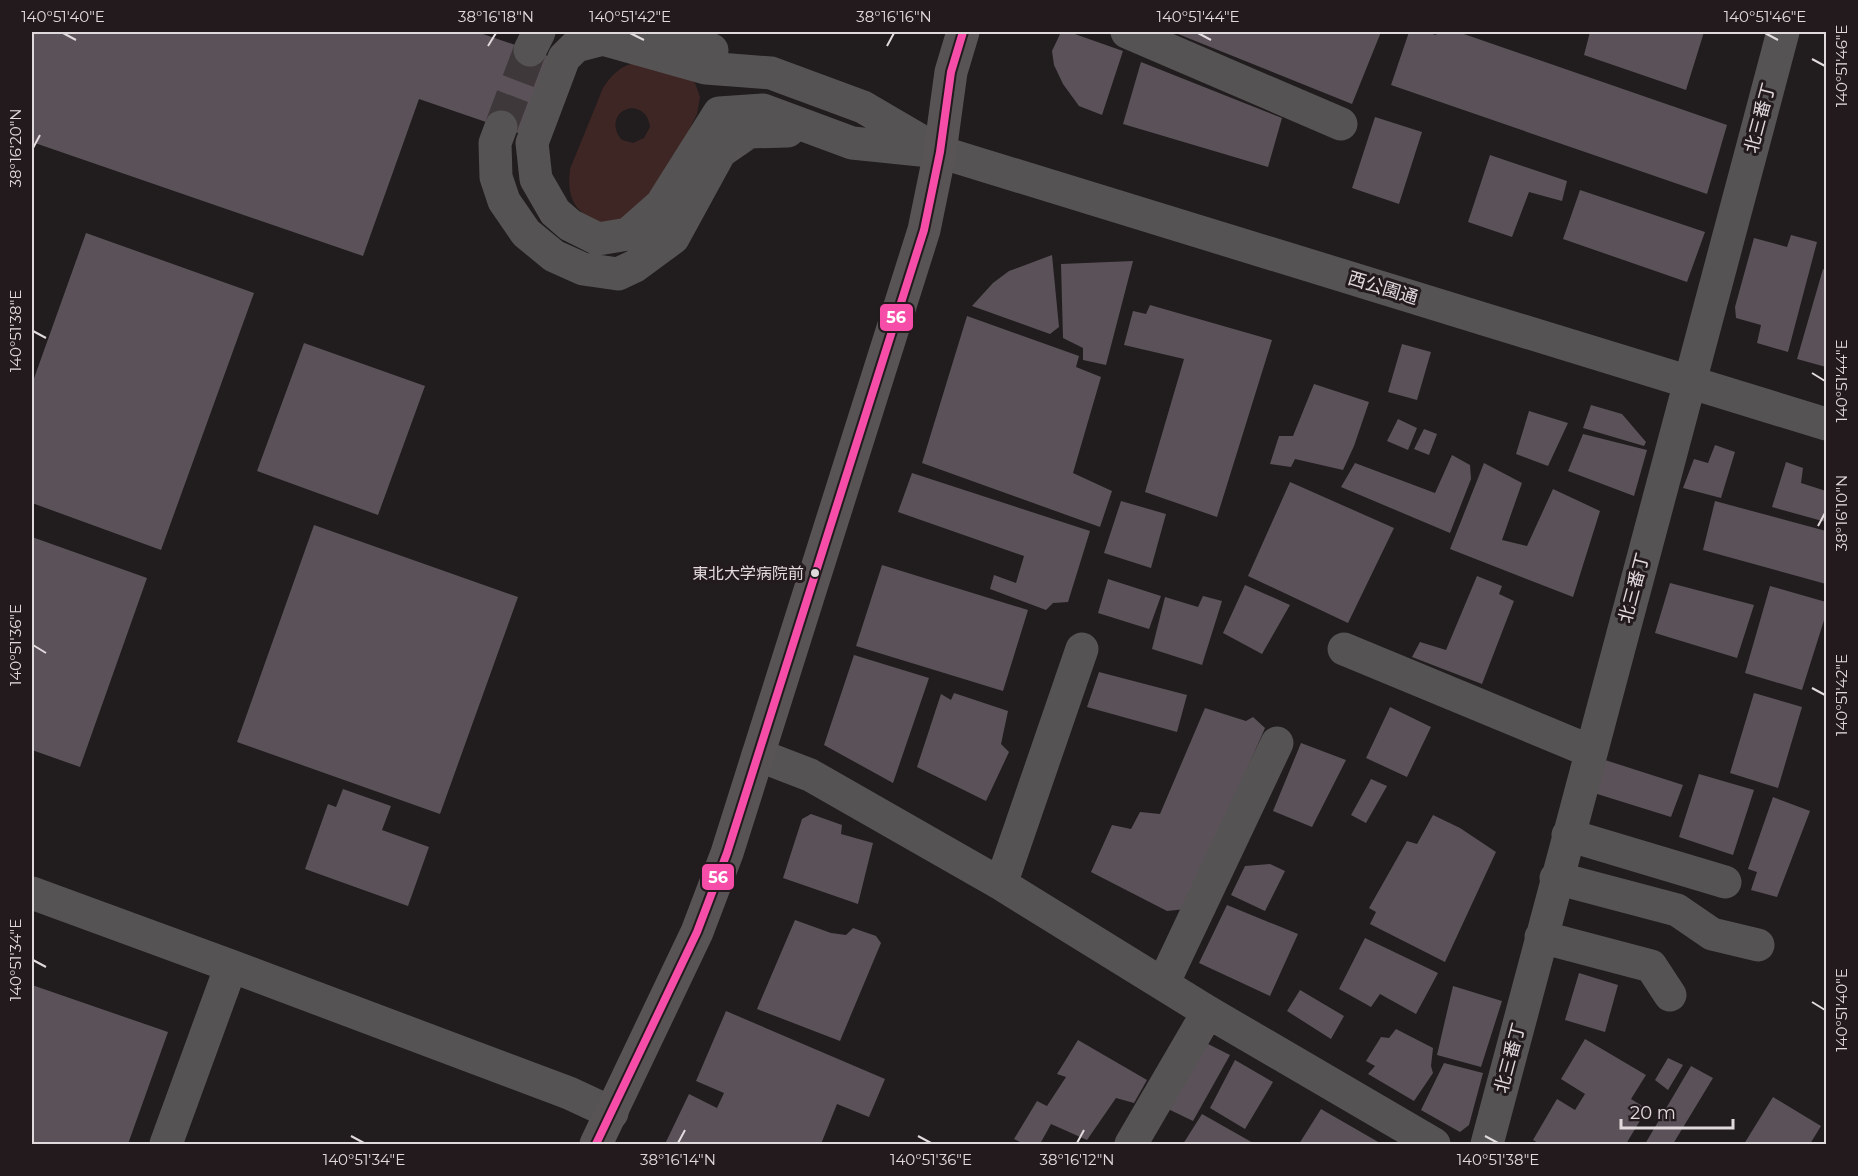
<svg xmlns="http://www.w3.org/2000/svg" width="1858" height="1176" font-family="Montserrat,'Noto Sans JP',sans-serif">
  <rect width="100%" height="100%" fill="#211c1e"/>
  <!-- green -->
  <path fill="#3e2624" fill-rule="evenodd" d="M 639,62 L 688,77 L 695,83 L 700,97 L 697,114 L 685,138 L 639,211 L 609,225 C 578,216 566,203 570,169 L 603,88 C 612,74 621,65 639,62 ZM 631,108 C 643,109 648,115 650,127 L 644,138 L 633,143 L 622,140 C 611,128 614,111 631,108 Z"/>
  <!-- building -->
  <path fill="#5a5258" d="M 32,32 L 477,32 L 551,57 L 524,135 L 419,99 L 363,256 L 32,142 Z
    M 1061,32 L 1069,32 L 1123,51 L 1102,115 L 1079,106 L 1063,84 L 1054,65 L 1052,51 Z
    M 1173,32 L 1381,32 L 1352,104 Z
    M 1409,32 L 1425,32 L 1436,35 L 1438,32 L 1458,32 L 1727,125 L 1707,194 L 1391,85 Z
    M 1590,32 L 1704,32 L 1686,90 L 1584,55 Z
    M 1141,62 L 1282,118 L 1268,167 L 1123,124 Z
    M 1375,117 L 1422,132 L 1399,204 L 1352,188 Z
    M 1490,155 L 1567,181 L 1562,201 L 1529,192 L 1512,237 L 1468,222 Z
    M 1580,190 L 1705,232 L 1687,282 L 1563,239 Z
    M 86,233 L 254,293 L 161,550 L 32,503 L 32,384 Z
    M 1791,235 L 1817,242 L 1788,352 L 1757,343 L 1761,325 L 1736,318 L 1735,307 L 1754,238 L 1787,247 Z
    M 1052,255 L 1059,327 L 1050,334 L 972,306 L 993,283 L 1009,271 Z
    M 1133,261 L 1106,365 L 1083,360 L 1083,348 L 1063,338 L 1061,264 Z
    M 1823,269 L 1826,270 L 1826,367 L 1797,359 Z
    M 1150,305 L 1272,340 L 1217,517 L 1145,492 L 1184,359 L 1124,345 L 1133,311 L 1146,314 Z
    M 967,316 L 1079,356 L 1076,367 L 1101,377 L 1073,473 L 1112,491 L 1100,527 L 922,463 Z
    M 304,343 L 425,386 L 378,515 L 257,471 Z
    M 1402,344 L 1431,352 L 1417,400 L 1388,392 Z
    M 1314,384 L 1369,402 L 1354,446 L 1343,470 L 1295,459 L 1291,467 L 1270,464 L 1279,436 L 1293,436 Z
    M 1591,405 L 1622,414 L 1646,442 L 1644,446 L 1583,428 Z
    M 1529,411 L 1568,423 L 1548,466 L 1516,454 Z
    M 1398,419 L 1417,428 L 1408,450 L 1387,441 Z
    M 1424,429 L 1437,434 L 1429,455 L 1414,449 Z
    M 1583,434 L 1647,450 L 1634,496 L 1568,471 Z
    M 1715,445 L 1735,452 L 1721,498 L 1683,488 L 1694,459 L 1708,463 Z
    M 1452,455 L 1470,465 L 1471,479 L 1450,533 L 1341,487 L 1355,463 L 1435,493 Z
    M 1786,462 L 1803,468 L 1801,483 L 1826,491 L 1826,522 L 1772,507 Z
    M 1484,463 L 1522,483 L 1502,540 L 1527,546 L 1553,489 L 1600,511 L 1573,597 L 1450,549 Z
    M 912,473 L 1090,531 L 1068,602 L 1053,603 L 1046,610 L 990,589 L 994,575 L 1016,583 L 1024,556 L 898,512 Z
    M 1290,482 L 1394,528 L 1348,623 L 1248,576 Z
    M 1121,501 L 1166,514 L 1151,568 L 1104,553 Z
    M 1715,501 L 1826,531 L 1826,584 L 1703,550 Z
    M 314,525 L 518,597 L 440,814 L 237,742 Z
    M 32,537 L 147,578 L 80,767 L 32,750 Z
    M 882,565 L 1028,610 L 1003,691 L 856,646 Z
    M 1477,576 L 1502,586 L 1499,594 L 1514,601 L 1482,684 L 1412,657 L 1420,642 L 1446,650 Z
    M 1108,579 L 1161,596 L 1149,629 L 1098,613 Z
    M 1670,583 L 1754,605 L 1737,658 L 1655,633 Z
    M 1245,585 L 1290,605 L 1262,654 L 1223,633 Z
    M 1770,586 L 1826,602 L 1826,614 L 1802,690 L 1745,673 Z
    M 1203,596 L 1222,601 L 1202,665 L 1152,649 L 1165,597 L 1198,607 Z
    M 854,655 L 929,678 L 893,783 L 824,745 Z
    M 1099,672 L 1187,695 L 1177,732 L 1087,707 Z
    M 954,693 L 1008,711 L 1001,744 L 1009,752 L 986,801 L 917,767 L 941,694 L 951,700 Z
    M 1754,693 L 1802,707 L 1778,788 L 1730,773 Z
    M 1390,707 L 1431,727 L 1407,777 L 1366,758 Z
    M 1205,708 L 1246,721 L 1253,717 L 1265,728 L 1186,909 L 1167,911 L 1091,872 L 1112,825 L 1131,829 L 1140,812 L 1160,814 Z
    M 1301,743 L 1346,760 L 1312,827 L 1273,811 Z
    M 1605,760 L 1683,785 L 1671,817 L 1594,793 Z
    M 1699,774 L 1754,790 L 1733,855 L 1679,837 Z
    M 1371,779 L 1387,786 L 1366,823 L 1351,815 Z
    M 343,789 L 391,806 L 382,830 L 429,847 L 408,906 L 305,869 L 328,804 L 336,807 Z
    M 1773,797 L 1810,811 L 1777,897 L 1751,890 L 1757,872 L 1748,869 Z
    M 811,814 L 842,825 L 841,834 L 873,843 L 858,904 L 783,878 L 802,819 Z
    M 1433,815 L 1460,828 L 1496,852 L 1445,962 L 1370,924 L 1376,912 L 1369,908 L 1407,841 L 1417,844 Z
    M 1270,864 L 1285,871 L 1265,911 L 1231,895 L 1245,866 Z
    M 1227,905 L 1298,934 L 1270,996 L 1199,963 Z
    M 795,920 L 831,933 L 846,935 L 853,928 L 876,936 L 881,943 L 840,1041 L 757,1009 Z
    M 1365,938 L 1438,973 L 1416,1014 L 1380,994 L 1371,1007 L 1339,989 Z
    M 1579,973 L 1618,985 L 1605,1032 L 1565,1020 Z
    M 32,985 L 168,1032 L 128,1144 L 32,1144 Z
    M 1453,986 L 1502,1001 L 1481,1067 L 1437,1055 Z
    M 1300,990 L 1344,1016 L 1331,1039 L 1287,1011 Z
    M 726,1011 L 885,1079 L 869,1117 L 837,1104 L 821,1144 L 665,1144 L 689,1094 L 717,1108 L 724,1093 L 696,1081 Z
    M 1396,1029 L 1433,1048 L 1431,1066 L 1433,1073 L 1414,1101 L 1368,1074 L 1375,1066 L 1366,1061 L 1381,1037 L 1389,1038 Z
    M 1585,1039 L 1646,1075 L 1631,1099 L 1647,1109 L 1626,1144 L 1540,1144 L 1533,1140 L 1557,1099 L 1575,1110 L 1585,1094 L 1561,1079 Z
    M 1078,1040 L 1147,1080 L 1134,1103 L 1116,1098 L 1087,1140 L 1051,1124 L 1040,1144 L 1024,1144 L 1014,1139 L 1037,1101 L 1047,1106 L 1066,1077 L 1057,1074 Z
    M 1206,1043 L 1230,1055 L 1193,1121 L 1166,1108 Z
    M 1668,1058 L 1683,1065 L 1668,1090 L 1655,1080 Z
    M 1235,1060 L 1273,1082 L 1245,1129 L 1210,1108 Z
    M 1444,1063 L 1483,1073 L 1469,1125 L 1460,1132 L 1421,1110 Z
    M 1691,1066 L 1713,1078 L 1673,1144 L 1645,1144 Z
    M 1773,1097 L 1821,1126 L 1810,1144 L 1744,1144 Z
    M 1321,1109 L 1380,1143 L 1379,1144 L 1299,1144 Z
    M 1202,1114 L 1255,1144 L 1183,1144 Z"/>
  <g fill="none" stroke-linecap="round" stroke-linejoin="round">
    <!-- minor-tunnel -->
    <path stroke="#3e383b" stroke-width="33" stroke-dasharray="33 16" stroke-linecap="butt" d="M 501,127 L 530,50"/>
    <!-- minor -->
    <path stroke="#555353" stroke-width="33" d="M 664,32 L 712,50
      M 1127,32 L 1341,124
      M 530,50 L 539,32
      M 501,127 L 495,143 L 496,177 L 504,201 L 526,233 L 554,256 L 583,269 L 618,274 L 635,266 L 673,238 L 720,152 L 749,132 L 788,131
      M 940,152 L 863,107 L 771,73 L 706,68 L 603,39 L 576,46 L 564,58 L 532,143 L 536,179 L 555,212 L 570,225 L 598,239 L 628,234 L 661,205 L 719,113 L 763,110 L 852,143 L 940,152 L 1826,424
      M 1344,649 L 1590,751
      M 758,755 L 810,775 L 1001,884 L 1208,1012 L 1434,1144
      M 1568,835 L 1725,882
      M 1556,878 L 1677,910 L 1712,934 L 1758,945
      M 1001,884 L 1082,649
      M 32,893 L 231,966
      M 1541,937 L 1651,966 L 1670,995
      M 1163,984 L 1277,743
      M 166,1144 L 231,966 L 569,1093 L 612,1113
      M 1131,1144 L 1208,1012
      M 1487,1144 C 1583,773 1685,403 1783,32"/>
    <!-- major -->
    <path stroke="#585455" stroke-width="33" d="M 596,1144 L 697,932 L 727,853 L 924,230 L 940,152 L 951,72 L 963,32"/>
    <defs>
      <path id="bus-1" d="M 596,1144 L 697,932 L 727,853 L 924,230 L 940,152 L 951,72 L 963,32"/>
    </defs>
    <!-- bus-1 casing -->
    <use href="#bus-1" stroke="#231a1e" stroke-width="12"/>
    <!-- bus-1 -->
    <use href="#bus-1" stroke="#f54da8" stroke-width="8"/>
  </g>
  <!-- ticks -->
  <path fill="none" stroke="#e1dadd" stroke-width="2" d="M 63,33 L 76,40M 630,33 L 644,40M 1198,33 L 1211,40M 1765,33 L 1778,40M 488,46 L 496,33M 887,46 L 894,33M 1812,59 L 1825,66M 33,148 L 40,135M 33,331 L 46,338M 1812,373 L 1825,381M 1818,526 L 1825,513M 33,645 L 46,653M 1812,688 L 1825,695M 33,960 L 46,967M 1812,1002 L 1825,1010M 351,1136 L 364,1143M 918,1136 L 931,1143M 1485,1136 L 1498,1143M 678,1143 L 685,1130M 1077,1143 L 1084,1130"/>
  <!-- markers -->
  <circle fill="#e1dadd" stroke="#231a1e" stroke-width="2" cx="815" cy="573" r="5"/>
  <g text-anchor="middle" stroke-width="6" stroke-linejoin="round" paint-order="stroke">
    <!-- bus labels -->
    <g font-size="16" fill="#e1dadd" stroke="#231a1e" text-anchor="end">
      <text x="804" y="579">東北大学病院前</text>
    </g>
    <!-- street labels -->
    <g font-size="18" fill="#e1dadd" stroke="#231a1e">
      <text transform="translate(1760 118) rotate(-75)" y="6">北三番丁</text>
      <text transform="translate(1383 288) rotate(17)" y="6">西公園通</text>
      <text transform="translate(1634 588) rotate(-75)" y="6">北三番丁</text>
      <text transform="translate(1510 1058) rotate(-75)" y="6">北三番丁</text>
    </g>
  </g>
  <g stroke="#231a1e" stroke-width="2">
    <rect x="879" y="303" width="35" height="29" rx="6" fill="#f54da8"/>
    <rect x="701" y="863" width="34" height="28" rx="6" fill="#f54da8"/>
  </g>
  <g font-size="16" text-anchor="middle" font-weight="bold" fill="#fff">
    <text x="896" y="323">56</text>
    <text x="718" y="883">56</text>
  </g>
  <!-- border -->
  <rect width="1858" height="1176" fill="none" stroke="#231a1e" stroke-width="66"/>
  <!-- scale -->
  <path d="M1621 1119v9h112v-9" fill="none" stroke="#e1dadd" stroke-width="3"/>
  <text x="1630" y="1119" font-size="18" fill="#e1dadd" stroke="#231a1e" stroke-width="4.5" paint-order="stroke">20 m</text>
  <rect x="33" y="33" width="1792" height="1110" fill="none" stroke="#e1dadd" stroke-width="2"/>
  <g font-size="15" text-anchor="middle" fill="#e1dadd">
    <text x="63" y="22">140°51'40"E</text>
    <text x="496" y="22">38°16'18"N</text>
    <text x="630" y="22">140°51'42"E</text>
    <text x="894" y="22">38°16'16"N</text>
    <text x="1198" y="22">140°51'44"E</text>
    <text x="1765" y="22">140°51'46"E</text>
    <text transform="translate(1842 66) rotate(-90)" y="5">140°51'46"E</text>
    <text transform="translate(16 148) rotate(-90)" y="5">38°16'20"N</text>
    <text transform="translate(16 331) rotate(-90)" y="5">140°51'38"E</text>
    <text transform="translate(1842 381) rotate(-90)" y="5">140°51'44"E</text>
    <text transform="translate(1842 513) rotate(-90)" y="5">38°16'10"N</text>
    <text transform="translate(16 645) rotate(-90)" y="5">140°51'36"E</text>
    <text transform="translate(1842 695) rotate(-90)" y="5">140°51'42"E</text>
    <text transform="translate(16 960) rotate(-90)" y="5">140°51'34"E</text>
    <text transform="translate(1842 1010) rotate(-90)" y="5">140°51'40"E</text>
    <text x="364" y="1165">140°51'34"E</text>
    <text x="678" y="1165">38°16'14"N</text>
    <text x="931" y="1165">140°51'36"E</text>
    <text x="1077" y="1165">38°16'12"N</text>
    <text x="1498" y="1165">140°51'38"E</text>
  </g>
</svg>
